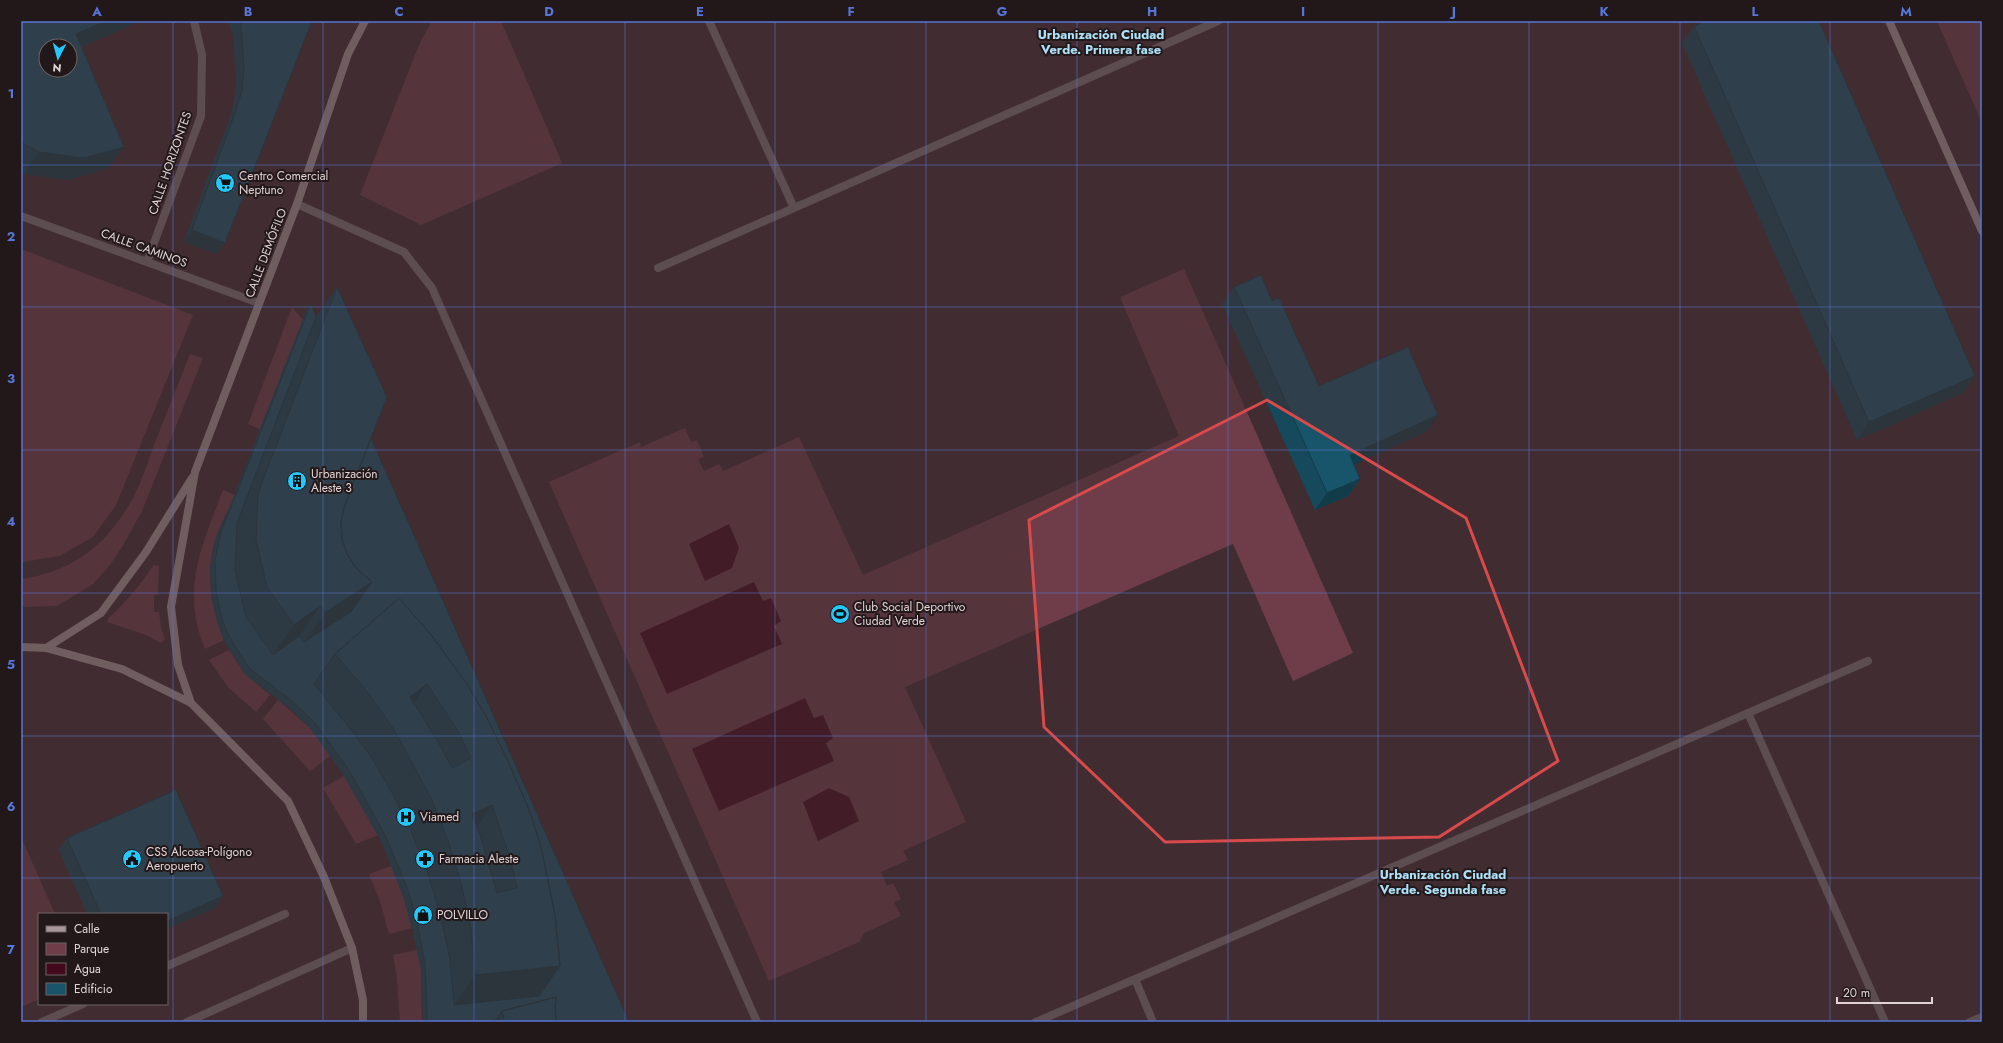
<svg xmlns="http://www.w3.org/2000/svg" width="2003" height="1043" font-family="Jost,sans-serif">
  <rect width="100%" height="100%" fill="#412d31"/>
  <!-- green -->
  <path fill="#6f3d49" d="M 432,21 L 501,21 L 562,163 L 421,225 L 360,195 L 419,45 Z
    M 1937,21 L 1982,21 L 1982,123 Z
    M 21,249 L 193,315 L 116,505 L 93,537 L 59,556 L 23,562 L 21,562 Z
    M 1184,269 L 1353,653 L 1293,681 L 1233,544 L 905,687 L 966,822 L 903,851 L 908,860 L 881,872 L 887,886 L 893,883 L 901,899 L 894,902 L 901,916 L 864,933 L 859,942 L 769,981 L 549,482 L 640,442 L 641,447 L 685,428 L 691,442 L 697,440 L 704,457 L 698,459 L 704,471 L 719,464 L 723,471 L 799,437 L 863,575 L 1179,436 L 1120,297 Z
    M 292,307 L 303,320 L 260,429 L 248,424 Z
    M 190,354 L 203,358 L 142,511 L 125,542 L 110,565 L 93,584 L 57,606 L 21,607 L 21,579 C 74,572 109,543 134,496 C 142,480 148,462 154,445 C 166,415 178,384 190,354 Z
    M 223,490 L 235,495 C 229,509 221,523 216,537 C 205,571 211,607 224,640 L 205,649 C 180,589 202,546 223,490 Z
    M 154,565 L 159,566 L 158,595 L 154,595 L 154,612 L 159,612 L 161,628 L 165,639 L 161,643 L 146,635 L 107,622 L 108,619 C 126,602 140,585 154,565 Z
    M 229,650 L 245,674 L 270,695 L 256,712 L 228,687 L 209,660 Z
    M 278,700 L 311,729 L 330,756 L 310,771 L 263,719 Z
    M 344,776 L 378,835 L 356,844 L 323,788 Z
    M 21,837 L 55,914 L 39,914 L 39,999 L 21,1007 Z
    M 392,866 L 403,896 L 412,928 L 389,934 L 381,904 L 369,874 Z
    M 417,950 L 421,970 L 422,1022 L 400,1022 L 397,978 L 393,955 Z"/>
  <!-- water -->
  <path fill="#430a1e" d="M 729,524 L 739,548 L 732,568 L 705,581 L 689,544 Z
    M 754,582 L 763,601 L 771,598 L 781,621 L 774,626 L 782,644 L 667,694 L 640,633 Z
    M 805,698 L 814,718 L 823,715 L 833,738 L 826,743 L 834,761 L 719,811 L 692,749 Z
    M 829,788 L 849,797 L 859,821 L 818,841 L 803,802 Z"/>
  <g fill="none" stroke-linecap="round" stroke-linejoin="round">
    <!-- lane -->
    <path stroke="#7e7375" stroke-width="8" d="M 187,1022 L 352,948"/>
    <!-- street -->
    <path stroke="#7e7375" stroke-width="8" d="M 709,21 L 794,208
      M 297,204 L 404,252 L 432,288 L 757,1022
      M 21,216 L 259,303
      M 147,262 L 201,116 L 202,55 L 194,21
      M 658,268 L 1218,21
      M 1748,713 L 1885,1022
      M 167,966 L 285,914
      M 1135,979 L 1153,1022
      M 42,1022 L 83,1004
      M 1036,1022 L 1868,661
      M 1970,1022 L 1982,1017"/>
    <!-- secondary -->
    <path stroke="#a8979a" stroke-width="8" d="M 1889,21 L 1982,231
      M 21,647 L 46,648 L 122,669 L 191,703 L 288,801 L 324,877 L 352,948 L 363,1000 L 363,1022
      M 46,648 L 101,613 L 146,552 L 192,478
      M 191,703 L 178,665 L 171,607 L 195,472 L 297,204 L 348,54 L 365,21"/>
  </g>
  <!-- wall -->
  <path fill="#16495b" d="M 21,21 L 141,21 L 81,47 L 109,168 L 69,180 L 24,174 L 21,173 Z
    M 229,21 L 312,21 L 217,254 L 184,242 L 227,125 L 234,103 L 236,80 L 233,36 Z
    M 1694,26 L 1963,393 L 1857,440 L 1682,43 Z
    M 337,287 L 371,438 L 629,1022 L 423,1022 L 423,1014 L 421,970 L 412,928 L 403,896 L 381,841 L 344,776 L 311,729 L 288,707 L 245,674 L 224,640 L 217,622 L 211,596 L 210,566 L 216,537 L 230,506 L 307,309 L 311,303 L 316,317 Z
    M 1234,287 L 1272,301 L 1319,386 L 1438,415 L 1426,432 L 1354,464 L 1360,479 L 1348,496 L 1315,510 L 1222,304 Z
    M 67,838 L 215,908 L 167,914 L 87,914 L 59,850 Z"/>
  <!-- shaded-wall -->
  <path fill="#123c4a" d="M 106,21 L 141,21 L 70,52 L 76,34 Z
    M 124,147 L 109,168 L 69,180 L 24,174 L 39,152 Z
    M 192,230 L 225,243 L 217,254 L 184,242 Z
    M 1975,376 L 1963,393 L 1857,440 L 1869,422 Z
    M 1438,415 L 1426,432 L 1338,472 L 1350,455 Z
    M 1360,479 L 1348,496 L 1315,510 L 1327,493 Z
    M 372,582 L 347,618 L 300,648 L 326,612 Z
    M 320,606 L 295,642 L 268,661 L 294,625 Z
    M 427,684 L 402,720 L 410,697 Z
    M 492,805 L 467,841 L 472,814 Z
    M 223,896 L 215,908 L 167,929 L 167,921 Z
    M 560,966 L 535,1002 L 450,1011 L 475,975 Z"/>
  <!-- building -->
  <path fill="#19556a" stroke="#123c4a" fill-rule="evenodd" d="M 21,21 L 106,21 L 76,34 L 124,147 L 84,158 L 39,152 L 21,142 ZM 46,46 L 70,46 L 70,70 L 46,70 Z
    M 241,21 L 312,21 L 225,243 L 192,230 L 235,113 L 242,91 L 244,68 L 241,24 Z
    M 1706,21 L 1819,21 L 1975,376 L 1869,422 L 1694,26 Z
    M 1261,275 L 1272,301 L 1279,298 L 1319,386 L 1408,347 L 1438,415 L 1350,455 L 1360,479 L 1327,493 L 1234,287 Z
    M 337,287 L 387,397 L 345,505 L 341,522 L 342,539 L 347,554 L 357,569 L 372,582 L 326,612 L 320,606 L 294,625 L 267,587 L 256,540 L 258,493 Z
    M 311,303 L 316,317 L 237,523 L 235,570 L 246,617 L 273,655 L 299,636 L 304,642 L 351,612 L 372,582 L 357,569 L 347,554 L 342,539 L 341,522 L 345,505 L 371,438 L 629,1022 L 556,1022 L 555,1007 L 556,997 L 502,1011 L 496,1020 L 487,1022 L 427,1022 L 427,1008 L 425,964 L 417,922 L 408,890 L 385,835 L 349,770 L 315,723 L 292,701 L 249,668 L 228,634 L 221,616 L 216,590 L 215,560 L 221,531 L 234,500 ZM 399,598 L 432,636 L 467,684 L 487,718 L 508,761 L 530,812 L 541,847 L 555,915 L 560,966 L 539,996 L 454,1005 L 450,959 L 440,913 L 427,871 L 410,828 L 392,793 L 372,758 L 352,731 L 314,684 L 335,654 Z
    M 399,598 L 432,636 L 467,684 L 487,718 L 508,761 L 530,812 L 541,847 L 555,915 L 560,966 L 475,975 L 471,929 L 461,883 L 448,841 L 431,798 L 393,728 L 365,689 L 335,654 ZM 427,684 L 458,731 L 471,758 L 452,768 L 438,742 L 410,697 ZM 492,805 L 511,861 L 517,888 L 497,893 L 481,837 L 472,814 Z
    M 176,790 L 223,896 L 167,921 L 167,914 L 101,914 L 67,838 Z
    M 556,997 L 555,1007 L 556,1022 L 487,1022 L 504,1018 L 502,1011 Z"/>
  <!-- marked area -->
  <path d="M0 0H2003V1043H0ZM 1267,400 L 1466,518 L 1558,761 L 1439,837 L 1165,842 L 1044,727 L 1029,520 Z" fill="#412d31" fill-opacity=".55" fill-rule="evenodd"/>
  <path fill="none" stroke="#d84a4b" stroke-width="3" stroke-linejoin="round" d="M 1267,400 L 1466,518 L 1558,761 L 1439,837 L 1165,842 L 1044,727 L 1029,520 Z"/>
  <!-- grid -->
  <path fill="none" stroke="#5876d7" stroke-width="1" stroke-opacity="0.55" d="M 173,21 L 173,1022M 323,21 L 323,1022M 474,21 L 474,1022M 625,21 L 625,1022M 775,21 L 775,1022M 926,21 L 926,1022M 1077,21 L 1077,1022M 1228,21 L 1228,1022M 1378,21 L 1378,1022M 1529,21 L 1529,1022M 1680,21 L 1680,1022M 1830,21 L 1830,1022M 21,165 L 1982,165M 21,307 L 1982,307M 21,450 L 1982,450M 21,593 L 1982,593M 21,736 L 1982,736M 21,878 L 1982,878"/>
  <!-- icons -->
  <defs>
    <symbol id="supermarket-disc" viewBox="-11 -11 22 22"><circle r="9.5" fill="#23c9fe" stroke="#22181a"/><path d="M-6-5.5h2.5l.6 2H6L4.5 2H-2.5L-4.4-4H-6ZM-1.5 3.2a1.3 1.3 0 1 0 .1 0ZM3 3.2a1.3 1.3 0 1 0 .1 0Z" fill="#111"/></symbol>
    <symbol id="building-disc" viewBox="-11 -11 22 22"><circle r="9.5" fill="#23c9fe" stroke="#22181a"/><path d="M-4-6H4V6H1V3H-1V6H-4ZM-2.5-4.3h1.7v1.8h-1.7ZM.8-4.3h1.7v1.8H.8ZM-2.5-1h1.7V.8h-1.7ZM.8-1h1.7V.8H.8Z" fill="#111"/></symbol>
    <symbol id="stadium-disc" viewBox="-11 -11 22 22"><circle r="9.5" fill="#23c9fe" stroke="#22181a"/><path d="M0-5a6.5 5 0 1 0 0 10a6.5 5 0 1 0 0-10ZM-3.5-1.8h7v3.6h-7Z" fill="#111"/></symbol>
    <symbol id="hospital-disc" viewBox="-11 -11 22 22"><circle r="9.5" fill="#23c9fe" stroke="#22181a"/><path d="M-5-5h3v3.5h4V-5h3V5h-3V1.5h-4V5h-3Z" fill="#111"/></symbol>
    <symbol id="civic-disc" viewBox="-11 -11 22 22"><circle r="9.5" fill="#23c9fe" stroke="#22181a"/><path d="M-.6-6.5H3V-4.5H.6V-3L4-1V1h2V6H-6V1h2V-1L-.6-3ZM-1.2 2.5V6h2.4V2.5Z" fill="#111"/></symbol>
    <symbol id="pharmacy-disc" viewBox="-11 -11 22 22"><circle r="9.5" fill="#23c9fe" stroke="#22181a"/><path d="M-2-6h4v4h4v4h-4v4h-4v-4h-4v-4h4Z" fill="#111"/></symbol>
    <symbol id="shop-disc" viewBox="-11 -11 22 22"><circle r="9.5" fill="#23c9fe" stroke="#22181a"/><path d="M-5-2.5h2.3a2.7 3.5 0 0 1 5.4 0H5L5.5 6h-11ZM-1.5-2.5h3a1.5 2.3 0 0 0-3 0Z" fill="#111"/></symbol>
  </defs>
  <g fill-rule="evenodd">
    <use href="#supermarket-disc" x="214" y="172" width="22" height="22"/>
    <use href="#building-disc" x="286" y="470" width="22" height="22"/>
    <use href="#stadium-disc" x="829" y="603" width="22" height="22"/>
    <use href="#hospital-disc" x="395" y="806" width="22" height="22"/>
    <use href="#civic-disc" x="121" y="848" width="22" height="22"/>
    <use href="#pharmacy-disc" x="414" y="848" width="22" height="22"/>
    <use href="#shop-disc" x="412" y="904" width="22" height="22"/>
  </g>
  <g text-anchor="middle" stroke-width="4" stroke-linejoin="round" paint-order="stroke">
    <!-- street labels -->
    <g font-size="12" fill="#e1d3d6" stroke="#22181a">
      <text transform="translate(170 163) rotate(-71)" y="4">CALLE HORIZONTES</text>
      <text transform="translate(144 248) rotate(20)" y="4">CALLE CAMINOS</text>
      <text transform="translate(266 253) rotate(-69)" y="4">CALLE DEMÓFILO</text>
    </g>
    <!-- poi labels -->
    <g font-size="12" fill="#e1d3d6" stroke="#22181a" text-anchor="start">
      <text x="239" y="180">Centro Comercial<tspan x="239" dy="14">Neptuno</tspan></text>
      <text x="311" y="478">Urbanización<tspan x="311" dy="14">Aleste 3</tspan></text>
      <text x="854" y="611">Club Social Deportivo<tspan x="854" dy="14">Ciudad Verde</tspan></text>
      <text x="420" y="821">Viamed</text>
      <text x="146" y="856">CSS Alcosa-Polígono<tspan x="146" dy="14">Aeropuerto</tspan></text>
      <text x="439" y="863">Farmacia Aleste</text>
      <text x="437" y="919">POLVILLO</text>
    </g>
    <!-- neighbourhood labels -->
    <g font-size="13" font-weight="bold" fill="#aee1f7" stroke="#22181a">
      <text x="1101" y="39">Urbanización Ciudad<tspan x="1101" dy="15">Verde. Primera fase</tspan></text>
      <text x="1443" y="879">Urbanización Ciudad<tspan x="1443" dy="15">Verde. Segunda fase</tspan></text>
    </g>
  </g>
  <!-- border -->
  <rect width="2003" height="1043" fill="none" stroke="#22181a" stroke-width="44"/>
  <!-- legend -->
  <rect x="38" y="913" width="130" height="92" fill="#22181a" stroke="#6e6365"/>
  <rect x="46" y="926" width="20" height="6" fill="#a8979a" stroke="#6e6365"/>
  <text x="74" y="933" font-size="12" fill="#e1d3d6">Calle</text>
  <rect x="46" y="943" width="20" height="12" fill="#6f3d49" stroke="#6e6365"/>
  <text x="74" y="953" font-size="12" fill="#e1d3d6">Parque</text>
  <rect x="46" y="963" width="20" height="12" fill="#430a1e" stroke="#6e6365"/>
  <text x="74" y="973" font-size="12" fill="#e1d3d6">Agua</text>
  <rect x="46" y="983" width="20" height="12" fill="#19556a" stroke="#6e6365"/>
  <text x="74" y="993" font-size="12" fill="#e1d3d6">Edificio</text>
  <!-- north arrow -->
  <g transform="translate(58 58) rotate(186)"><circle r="19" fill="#22181a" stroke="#6e6365"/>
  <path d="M0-3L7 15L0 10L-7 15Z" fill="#23c9fe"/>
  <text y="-6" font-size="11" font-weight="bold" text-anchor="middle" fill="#e1d3d6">N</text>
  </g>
  <!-- scale -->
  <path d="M1837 997v6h95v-6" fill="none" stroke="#e1d3d6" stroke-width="2"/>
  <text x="1843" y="997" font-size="12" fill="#e1d3d6" stroke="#22181a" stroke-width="3" paint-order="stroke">20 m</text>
  <rect x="22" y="22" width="1959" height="999" fill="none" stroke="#5876d7" stroke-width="1.5"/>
  <g font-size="13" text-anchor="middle" font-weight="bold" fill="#5876d7">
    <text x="97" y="16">A</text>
    <text x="248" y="16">B</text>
    <text x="399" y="16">C</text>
    <text x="549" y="16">D</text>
    <text x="700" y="16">E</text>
    <text x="851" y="16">F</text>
    <text x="1002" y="16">G</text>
    <text x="1152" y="16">H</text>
    <text x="1303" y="16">I</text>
    <text x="1454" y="16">J</text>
    <text x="1604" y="16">K</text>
    <text x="1755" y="16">L</text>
    <text x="1906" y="16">M</text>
    <text x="11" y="98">1</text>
    <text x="11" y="241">2</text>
    <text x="11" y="383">3</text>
    <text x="11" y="526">4</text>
    <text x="11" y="669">5</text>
    <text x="11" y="811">6</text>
    <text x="11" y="954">7</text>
  </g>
</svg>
